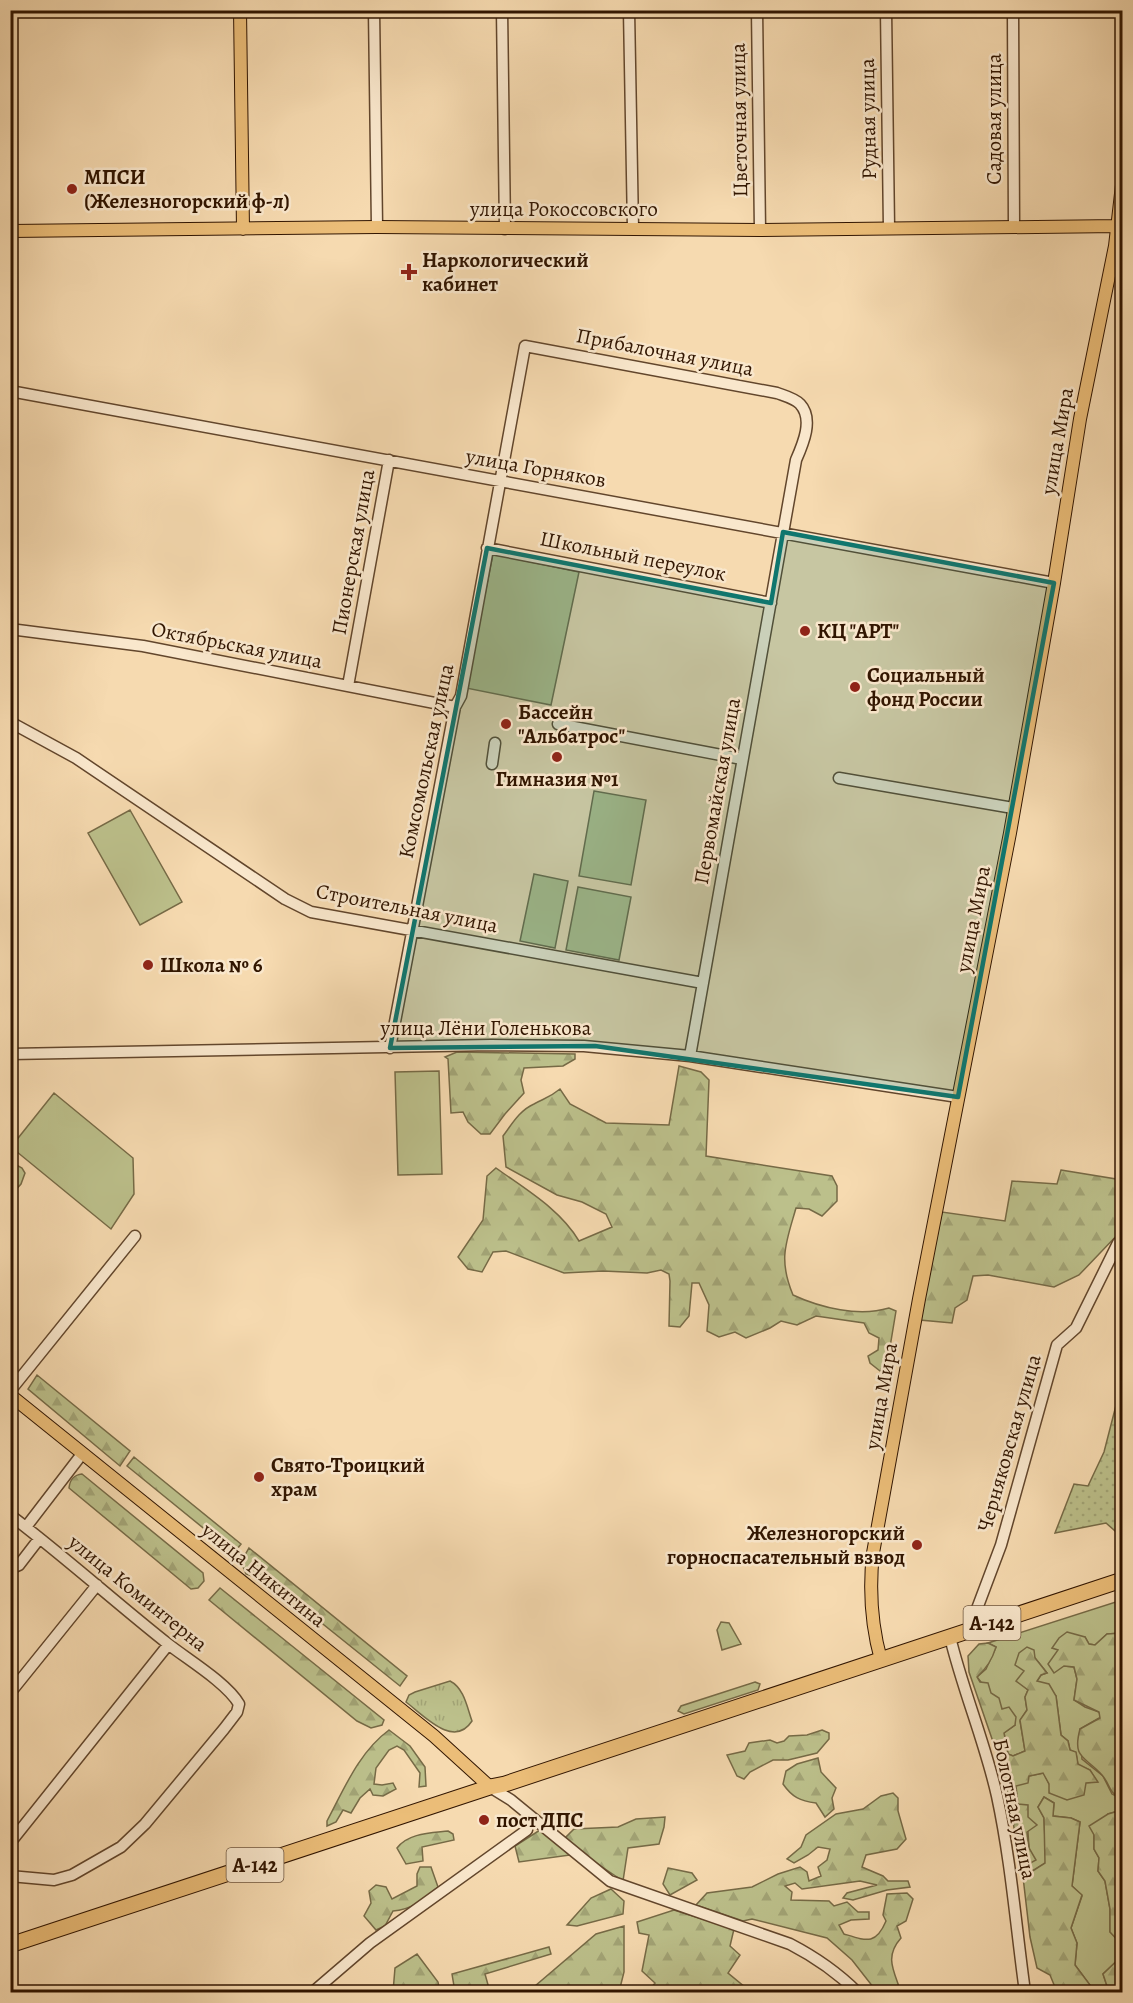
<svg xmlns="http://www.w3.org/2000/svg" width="1133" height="2003" font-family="Alegreya,serif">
  <defs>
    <pattern id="forest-firs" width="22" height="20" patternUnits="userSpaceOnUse" patternTransform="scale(1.5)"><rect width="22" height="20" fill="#bcc08b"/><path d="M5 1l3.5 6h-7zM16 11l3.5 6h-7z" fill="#a2a476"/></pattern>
    <pattern id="park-tufts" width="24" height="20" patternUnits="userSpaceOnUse" patternTransform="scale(1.5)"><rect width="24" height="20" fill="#bcc08b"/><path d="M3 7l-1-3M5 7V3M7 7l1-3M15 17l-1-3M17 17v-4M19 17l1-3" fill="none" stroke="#a2a476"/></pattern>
    <pattern id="garden-dots" width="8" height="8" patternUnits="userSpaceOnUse" patternTransform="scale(1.5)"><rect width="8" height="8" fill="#bcc08b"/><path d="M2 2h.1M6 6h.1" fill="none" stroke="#a2a476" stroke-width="1.8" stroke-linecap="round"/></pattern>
  </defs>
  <rect width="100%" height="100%" fill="#f6dab0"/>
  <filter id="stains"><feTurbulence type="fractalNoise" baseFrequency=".00333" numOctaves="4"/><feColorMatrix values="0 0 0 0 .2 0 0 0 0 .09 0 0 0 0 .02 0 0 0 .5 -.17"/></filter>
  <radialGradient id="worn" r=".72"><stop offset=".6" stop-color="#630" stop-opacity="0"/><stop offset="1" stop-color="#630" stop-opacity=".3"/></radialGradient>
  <!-- grass -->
  <path fill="#bcc08b" stroke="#766a46" stroke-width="1.5" d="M 493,554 L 579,572 L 551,705 L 466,688 Z
    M 594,791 L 646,800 L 631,885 L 579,876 Z
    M 130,810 L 182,902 L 140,925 L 88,833 Z
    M 534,874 L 568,881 L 555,948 L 520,941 Z
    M 578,887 L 631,897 L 619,960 L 566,950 Z
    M 439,1071 L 442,1174 L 398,1175 L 395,1072 Z
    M 54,1093 L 133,1158 L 134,1194 L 111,1229 L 11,1147 Z
    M 1122,1600 L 1122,1633 L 1107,1634 L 1095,1645 L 1089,1644 L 1085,1637 L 1074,1636 L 1053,1648 L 1058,1649 L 1064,1666 L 1074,1667 L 1077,1679 L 1074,1700 L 1085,1707 L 1099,1712 L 1101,1717 L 1080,1729 L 1082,1759 L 1103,1776 L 1112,1794 L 1122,1799 L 1122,1810 L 1108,1814 L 1094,1835 L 1094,1849 L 1099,1858 L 1098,1871 L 1105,1881 L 1110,1909 L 1110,1932 L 1122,1943 L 1122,1956 L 1103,1974 L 1109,1992 L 1092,1992 L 1090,1985 L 1075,1965 L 1077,1943 L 1071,1928 L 1082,1896 L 1072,1886 L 1080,1822 L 1071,1818 L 1053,1816 L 1054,1803 L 1044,1797 L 1038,1807 L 1044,1818 L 1046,1863 L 1023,1877 L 1019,1862 L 1027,1865 L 1029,1848 L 1027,1817 L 1018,1804 L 1015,1786 L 1029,1776 L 1044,1773 L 1049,1784 L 1097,1782 L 1090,1770 L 1078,1765 L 1076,1753 L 1070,1750 L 1068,1741 L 1061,1735 L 1056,1696 L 1037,1681 L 1041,1675 L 1047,1673 L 1035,1658 L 1024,1671 L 1022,1684 L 1028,1690 L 1025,1697 L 1027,1710 L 1020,1721 L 1025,1751 L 1013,1756 L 1008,1754 L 1004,1733 L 1015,1725 L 977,1677 L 986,1669 L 996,1647 L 988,1643 Z
    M 721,1622 L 729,1623 L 741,1644 L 722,1650 L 717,1630 Z
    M 755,1682 L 760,1684 L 758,1690 L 684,1714 L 678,1711 L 681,1706 Z"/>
  <!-- forest -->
  <path fill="url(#forest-firs)" stroke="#766a46" stroke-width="1.5" d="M 457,1052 L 575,1054 L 575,1059 L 563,1066 L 524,1068 L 521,1080 L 524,1093 L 505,1114 L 490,1134 L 481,1134 L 468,1122 L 463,1112 L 451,1113 L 448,1059 L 445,1057 Z
    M 679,1066 L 701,1072 L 709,1080 L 706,1156 L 832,1176 L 837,1186 L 837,1201 L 822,1216 L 809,1209 L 796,1208 C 786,1243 778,1259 793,1295 C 821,1308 859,1317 889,1308 L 896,1311 L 888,1359 L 880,1371 L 870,1363 L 868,1356 L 878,1350 L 879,1338 L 869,1333 L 864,1323 L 816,1316 L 797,1325 L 781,1321 L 770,1328 L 746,1338 L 735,1332 L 719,1337 L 707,1331 L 709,1305 L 699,1283 L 692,1283 L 689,1316 L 680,1327 L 669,1326 L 670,1281 L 669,1274 L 661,1270 L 647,1273 L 603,1271 L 564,1273 L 506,1251 L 493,1252 L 482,1272 L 468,1269 L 458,1257 L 483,1220 L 487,1176 L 496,1168 C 525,1189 560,1209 579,1241 L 612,1227 L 606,1214 L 582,1202 L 557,1195 L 506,1167 L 503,1136 C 512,1124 520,1110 534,1104 C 545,1098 549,1098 560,1089 L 570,1104 L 606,1123 L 669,1125 Z
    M 11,1162 L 22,1168 L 25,1173 L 21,1184 L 11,1195 Z
    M 1061,1170 L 1122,1180 L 1122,1230 L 1079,1275 L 1054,1287 L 988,1275 L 973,1276 L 967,1300 L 955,1308 L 952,1323 L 920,1320 L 942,1212 L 1005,1221 L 1012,1181 L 1057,1184 Z
    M 37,1375 L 130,1451 L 120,1466 L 28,1389 Z
    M 134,1457 L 241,1544 L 234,1553 L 127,1466 Z
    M 82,1474 L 203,1573 L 204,1581 L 198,1588 L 191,1589 L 69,1488 C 70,1480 73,1475 82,1474 Z
    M 249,1548 L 407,1676 L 400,1686 L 258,1572 L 252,1576 L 246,1574 L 241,1562 Z
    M 220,1588 L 384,1720 L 382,1725 L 371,1728 L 357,1721 L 209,1600 Z
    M 1067,1632 L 1085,1637 L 1089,1644 L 1095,1645 L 1107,1634 L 1122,1633 L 1122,1799 C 1106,1790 1112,1787 1102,1775 C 1085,1756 1072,1759 1080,1729 L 1100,1718 L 1099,1712 L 1074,1700 L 1077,1679 L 1074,1667 L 1064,1666 L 1054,1673 L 1048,1664 L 1058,1650 L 1052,1648 L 1059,1638 Z
    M 988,1643 L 996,1647 C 992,1660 987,1668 977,1677 L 980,1682 L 988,1683 L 991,1693 L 999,1698 L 1002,1709 L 1009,1707 L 1016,1717 L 1015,1725 L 1004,1733 L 1008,1754 L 1013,1756 L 1025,1751 L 1020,1720 L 1027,1710 L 1025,1697 L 1028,1690 L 1016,1681 L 1024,1671 L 1015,1665 L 1019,1653 L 1027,1647 L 1034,1650 L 1035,1658 L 1047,1673 L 1041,1675 L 1037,1681 L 1049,1684 L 1056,1696 L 1061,1735 L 1068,1741 L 1070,1750 L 1076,1752 L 1078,1764 L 1090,1770 L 1098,1782 L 1086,1783 L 1084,1795 L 1067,1800 L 1049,1793 L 1049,1784 L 1043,1773 L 1029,1776 L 1028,1783 L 1016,1786 L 1018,1804 L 1028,1805 L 1028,1817 L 1037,1825 L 1027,1832 L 1029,1848 L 1036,1860 L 1027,1865 L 1019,1862 L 1010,1801 L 1001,1765 L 969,1672 L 968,1656 L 979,1644 Z
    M 389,1730 L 410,1746 L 425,1767 L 426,1786 L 419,1787 L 420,1773 L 404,1750 L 397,1746 L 389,1750 L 376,1768 L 374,1784 L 382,1785 L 393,1783 L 396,1789 L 383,1796 L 373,1795 L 370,1789 L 360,1798 L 351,1813 L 343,1810 L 336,1822 L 327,1826 L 327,1821 C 344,1789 359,1752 389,1730 Z
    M 822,1730 L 829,1733 L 829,1739 L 817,1753 L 788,1760 L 773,1760 L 750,1772 L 744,1779 L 737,1776 L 727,1755 L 745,1751 L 749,1743 L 770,1740 L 777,1743 L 784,1741 L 789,1736 L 807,1735 Z
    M 818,1758 L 821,1772 L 836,1788 L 832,1798 L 834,1809 L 825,1817 L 816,1803 C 800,1801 792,1797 783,1784 L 786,1771 L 797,1764 Z
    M 893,1793 L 898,1798 L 898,1811 L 906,1839 L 897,1849 L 866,1855 L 862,1867 L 883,1876 L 888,1881 L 908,1881 L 910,1887 L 887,1890 L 853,1900 L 843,1898 L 847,1893 L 877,1885 L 860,1881 L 802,1889 L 795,1883 L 785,1886 L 792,1892 L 791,1900 L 829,1901 L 834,1906 L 847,1902 L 858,1912 L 869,1912 L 869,1919 L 851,1920 L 839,1925 L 844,1934 C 867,1941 876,1945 886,1921 L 883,1915 L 887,1894 L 907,1893 L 913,1899 L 906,1921 L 897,1926 L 901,1938 C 884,1957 894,1971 901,1992 L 877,1992 L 852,1960 L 827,1938 L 752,1919 L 743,1921 L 696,1905 L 707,1893 L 752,1887 L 778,1874 L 800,1867 L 807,1872 L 809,1881 L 821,1876 L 818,1867 L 827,1860 L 830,1849 L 818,1847 L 808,1855 L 794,1863 L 787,1859 L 801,1847 L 806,1835 L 836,1814 L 863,1809 L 881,1796 Z
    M 1044,1797 L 1054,1803 L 1053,1816 L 1071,1818 L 1080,1822 L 1072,1886 L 1082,1895 L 1071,1928 L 1077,1943 L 1075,1965 L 1090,1985 L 1092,1992 L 1057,1992 L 1050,1975 L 1037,1968 L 1030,1937 L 1023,1877 L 1045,1863 L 1044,1818 L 1038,1807 Z
    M 1122,1810 L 1122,1945 L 1110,1932 L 1110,1909 L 1105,1881 L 1098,1871 L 1099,1858 L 1094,1849 L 1094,1835 L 1089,1826 L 1108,1814 Z
    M 665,1817 L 664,1827 L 659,1844 L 628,1848 L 623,1881 L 571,1846 L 566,1837 L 574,1829 L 618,1827 L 636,1819 Z
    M 540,1830 L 570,1855 L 519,1862 L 515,1846 Z
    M 448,1831 L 453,1834 L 454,1840 L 422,1847 L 423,1861 L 406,1864 L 397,1848 C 408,1833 431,1833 448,1831 Z
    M 420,1867 L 431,1867 L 438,1887 C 424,1899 412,1910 393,1911 L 385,1926 L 376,1930 L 364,1916 L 371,1903 L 369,1891 L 376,1885 L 386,1887 L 392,1899 L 417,1886 L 417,1874 Z
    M 668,1868 L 692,1873 L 697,1880 L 670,1895 L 663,1884 Z
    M 611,1889 L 624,1901 L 623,1914 L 577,1926 L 567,1925 L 591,1898 Z
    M 674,1910 L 734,1929 L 730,1946 L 740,1955 L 728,1973 L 751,1992 L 648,1992 L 655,1983 L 642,1971 L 649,1935 L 639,1933 L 637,1922 Z
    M 624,1926 L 624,1972 L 619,1992 L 528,1992 L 596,1934 Z
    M 549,1947 L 551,1954 L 485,1974 L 490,1992 L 455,1992 L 452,1974 Z
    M 417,1954 L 438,1982 L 440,1992 L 393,1992 L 395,1968 Z
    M 1122,1956 L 1122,1992 L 1109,1992 L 1103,1974 Z"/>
  <!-- park -->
  <path fill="url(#park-tufts)" stroke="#766a46" stroke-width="1.5" d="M 450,1681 C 464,1688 467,1707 472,1721 C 454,1749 424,1716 406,1702 L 409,1695 L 415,1692 Z"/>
  <!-- garden -->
  <path fill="url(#garden-dots)" stroke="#766a46" stroke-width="1.5" d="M 1122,1382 L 1122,1537 L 1106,1523 L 1055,1533 L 1074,1484 L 1088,1486 L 1104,1452 Z"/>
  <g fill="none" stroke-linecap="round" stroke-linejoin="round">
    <defs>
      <path id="minor" d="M 374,10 L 377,227
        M 502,10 L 505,229
        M 629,10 L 633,229
        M 757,10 L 760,230
        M 886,10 L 889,228
        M 1013,10 L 1014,227
        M 10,391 L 1054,583
        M 487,548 L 771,603
        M 10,629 L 143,646 L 455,707
        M 348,686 L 389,460
        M 10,722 L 76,758 L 285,899 L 311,912 L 703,983
        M 558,724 L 742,759
        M 492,764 L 495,743
        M 839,778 L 1013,808
        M 390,1048 L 455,707 L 461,696 L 525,346 L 777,393 C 785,396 794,398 800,404 C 814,419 803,444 796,460 L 690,1056
        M 10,1054 L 491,1045 L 584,1046 L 690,1056 L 958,1097
        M 10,1391 L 135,1236
        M 10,1515 C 64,1556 115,1602 168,1644 C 187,1659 227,1683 239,1704 L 237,1712 L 224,1729 L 145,1824 L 121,1847 L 72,1875 L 54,1880 L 10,1876
        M 26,1527 L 82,1454
        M 10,1569 L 19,1565 L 39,1539
        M 969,1630 L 1001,1545 L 1057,1345 L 1076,1328 L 1118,1243
        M 950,1637 C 963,1691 985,1742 997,1796 C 1011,1861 1016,1927 1025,1992
        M 10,1693 L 97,1585
        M 490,1787 L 511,1800 L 610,1881 L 790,1944 C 815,1957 837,1972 857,1992
        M 10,1843 L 168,1645
        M 313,1992 L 370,1943 L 527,1830 L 528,1816"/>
      <path id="major" d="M 240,10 L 243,229
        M 10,231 L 377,227 L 760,230 L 1118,226
        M 10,1395 L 434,1736 L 490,1787
        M 881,1660 C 871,1624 869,1590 873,1553 L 919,1299 L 1010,833 L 1054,583 L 1080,419 L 1115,246 L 1122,185"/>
      <path id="highway" d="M 10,1945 L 490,1787 L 505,1784 L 1122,1580"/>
    </defs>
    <!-- minor casing -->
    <use href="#minor" stroke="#62462c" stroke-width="13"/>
    <!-- major casing -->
    <use href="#major" stroke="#311500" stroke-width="14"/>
    <!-- highway casing -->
    <use href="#highway" stroke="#311500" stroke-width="17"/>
    <!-- minor -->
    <use href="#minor" stroke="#f9e7cc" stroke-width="10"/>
    <!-- major -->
    <use href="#major" stroke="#ebbd78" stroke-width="12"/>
    <!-- highway -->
    <use href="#highway" stroke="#ebbd78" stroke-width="15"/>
  </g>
  <!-- marked area -->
  <path fill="#0f766e" fill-opacity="0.2" stroke="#0f766e" stroke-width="4.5" stroke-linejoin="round" d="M 783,532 L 1054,583 L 958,1097 L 595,1046 L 390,1048 L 487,548 L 771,603 Z"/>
  <!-- markers -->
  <g fill="#8f2418" stroke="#f9e7cc" stroke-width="2">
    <circle cx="72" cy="189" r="6"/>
    <path d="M406 263h6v6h6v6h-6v6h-6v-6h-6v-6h6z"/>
    <circle cx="805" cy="631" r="6"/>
    <circle cx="855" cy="687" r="6"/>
    <circle cx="506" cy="724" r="6"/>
    <circle cx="557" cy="757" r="6"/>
    <circle cx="148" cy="965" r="6"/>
    <circle cx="259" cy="1477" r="6"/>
    <circle cx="917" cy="1545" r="6"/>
    <circle cx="484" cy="1820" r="6"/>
  </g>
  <g text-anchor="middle" stroke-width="5" stroke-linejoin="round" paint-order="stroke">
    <!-- shield labels -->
    <g fill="#f9e7cc" stroke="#6d543d" stroke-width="1.5">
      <rect x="963.5" y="1606" width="57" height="34" rx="4.5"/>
      <rect x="226.5" y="1848" width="57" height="34" rx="4.5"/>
    </g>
    <g font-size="20" font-weight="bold" fill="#311500">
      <text x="992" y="1630">А-142</text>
      <text x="255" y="1872">А-142</text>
    </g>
    <!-- street labels -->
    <g font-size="21" fill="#311500" stroke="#f9e7cc">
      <text transform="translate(868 119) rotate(-91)" y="7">Рудная улица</text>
      <text transform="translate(994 119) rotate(-90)" y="7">Садовая улица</text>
      <text transform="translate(739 120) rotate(-91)" y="7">Цветочная улица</text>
      <text x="564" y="216">улица Рокоссовского</text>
      <text transform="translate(665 352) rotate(11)" y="7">Прибалочная улица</text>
      <text transform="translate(1057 441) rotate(-80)" y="7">улица Мира</text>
      <text transform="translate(536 468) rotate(10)" y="7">улица Горняков</text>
      <text transform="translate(353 552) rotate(-80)" y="7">Пионерская улица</text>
      <text transform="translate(633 556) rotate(11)" y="7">Школьный переулок</text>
      <text transform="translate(237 645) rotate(11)" y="7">Октябрьская улица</text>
      <text transform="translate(426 761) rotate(-78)" y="7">Комсомольская улица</text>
      <text transform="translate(717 791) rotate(-80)" y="7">Первомайская улица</text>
      <text transform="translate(407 908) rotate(11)" y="7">Строительная улица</text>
      <text transform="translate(973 919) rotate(-79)" y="7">улица Мира</text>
      <text x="486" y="1035">улица Лёни Голенькова</text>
      <text transform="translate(881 1396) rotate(-80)" y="7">улица Мира</text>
      <text transform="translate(1009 1443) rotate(-74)" y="7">Черняковская улица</text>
      <text transform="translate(264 1575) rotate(39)" y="7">улица Никитина</text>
      <text transform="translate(138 1593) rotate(39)" y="7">улица Коминтерна</text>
      <text transform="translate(1015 1809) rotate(78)" y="7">Болотная улица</text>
    </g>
    <!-- poi labels -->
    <g font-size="21" font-weight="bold" fill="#311500" stroke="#f9e7cc" text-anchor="start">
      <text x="84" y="184">МПСИ<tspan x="84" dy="24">(Железногорский ф-л)</tspan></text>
      <text x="422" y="267">Наркологический<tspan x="422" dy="24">кабинет</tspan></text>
      <text x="817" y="638">КЦ "АРТ"</text>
      <text x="867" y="682">Социальный<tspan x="867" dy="24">фонд России</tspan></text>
      <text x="518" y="719">Бассейн<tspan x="518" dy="24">"Альбатрос"</tspan></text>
      <text x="557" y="786" text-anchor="middle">Гимназия №1</text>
      <text x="160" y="972">Школа № 6</text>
      <text x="271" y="1472">Свято-Троицкий<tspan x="271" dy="24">храм</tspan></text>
      <text x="905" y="1540" text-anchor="end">Железногорский<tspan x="905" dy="24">горноспасательный взвод</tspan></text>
      <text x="496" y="1827">пост ДПС</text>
    </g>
  </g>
  <!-- margin -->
  <rect width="1133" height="2003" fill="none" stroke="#f6dab0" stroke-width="36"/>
  <rect x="12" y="12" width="1109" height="1979" fill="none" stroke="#311500" stroke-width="3"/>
  <rect x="18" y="18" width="1097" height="1967" fill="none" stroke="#311500" stroke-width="1.5"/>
  <rect width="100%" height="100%" filter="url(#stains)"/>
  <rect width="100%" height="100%" fill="url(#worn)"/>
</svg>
